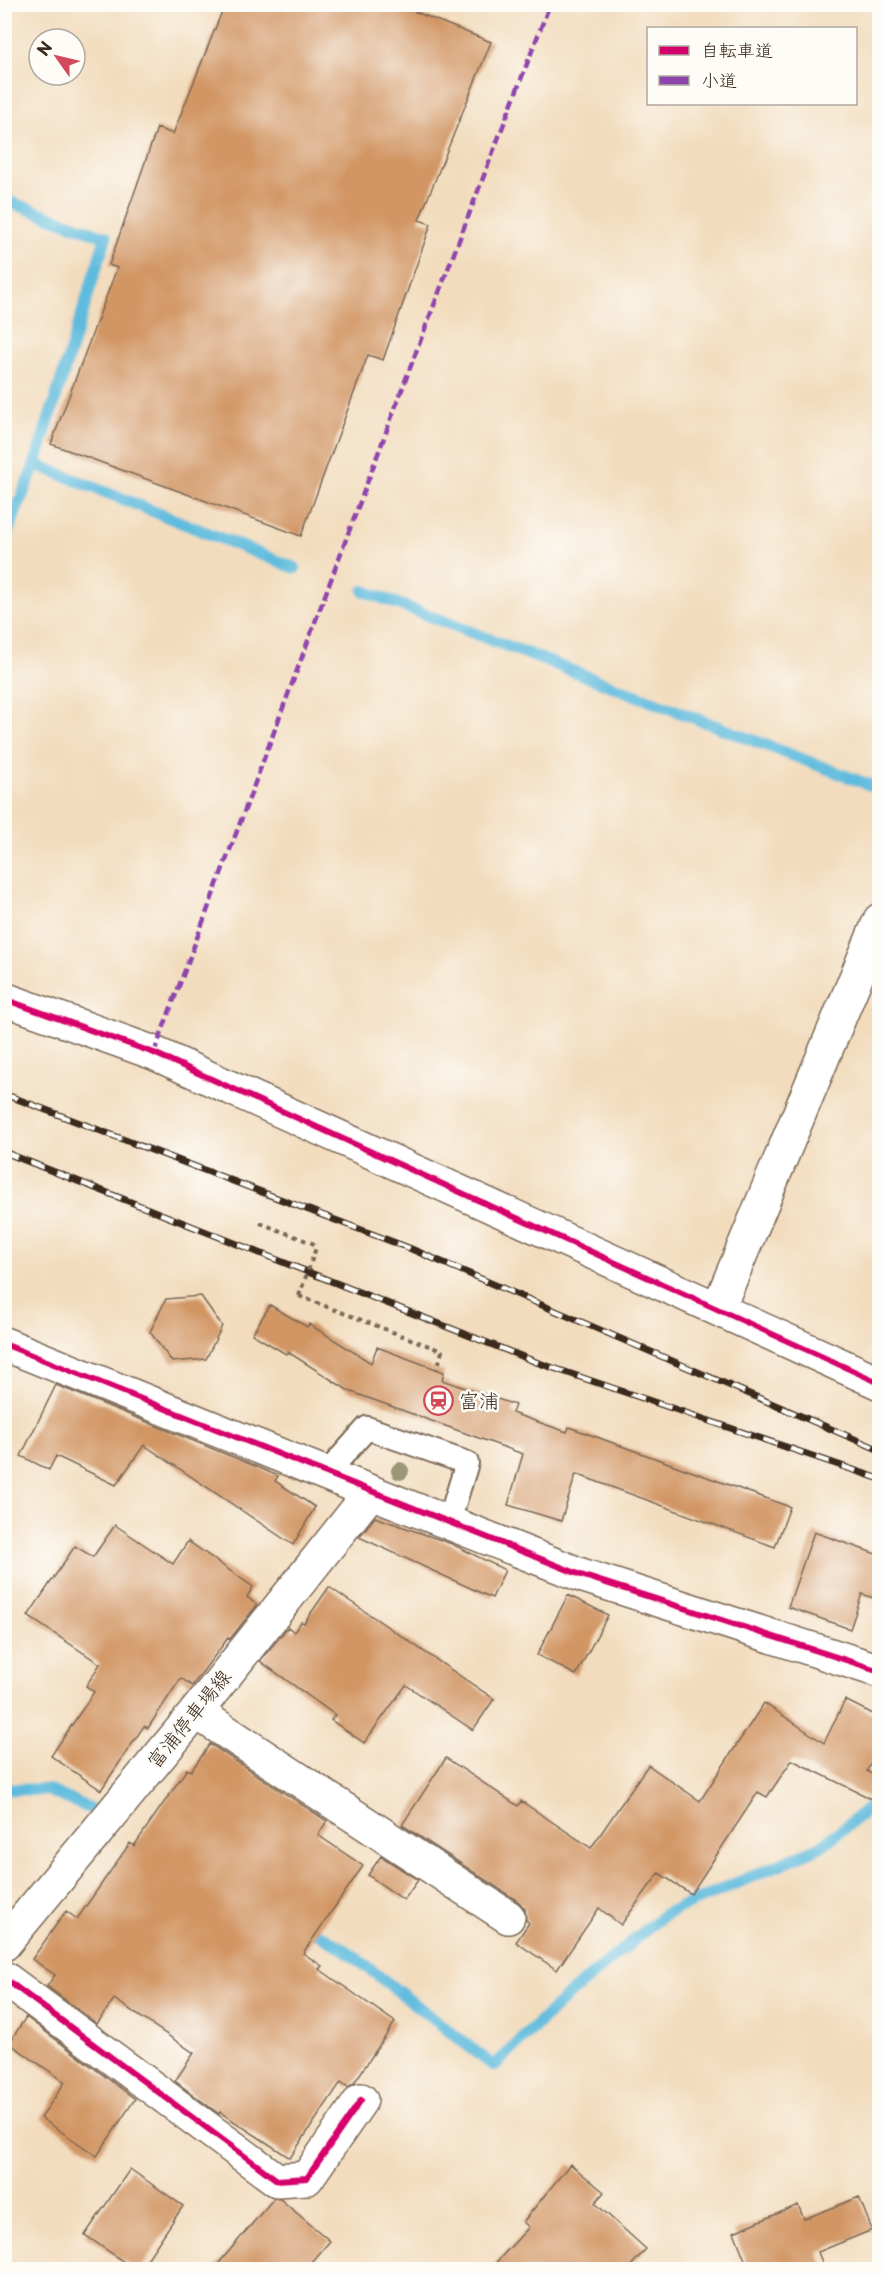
<svg xmlns="http://www.w3.org/2000/svg" width="884" height="2274" font-family="'Playpen Sans','Klee One',sans-serif">
  <rect width="100%" height="100%" fill="#fdfcf7"/>
  <filter id="ink" filterUnits="userSpaceOnUse"><feTurbulence type="fractalNoise" baseFrequency=".0167" numOctaves="2"/><feDisplacementMap in="SourceGraphic" scale="12" xChannelSelector="R" yChannelSelector="G"/><feConvolveMatrix kernelMatrix="1 2 1 2 8 2 1 2 1" color-interpolation-filters="sRGB"/></filter>
  <filter id="wash" filterUnits="userSpaceOnUse"><feTurbulence type="fractalNoise" baseFrequency=".008" numOctaves="4" result="noise"/><feDisplacementMap in="SourceGraphic" scale="24" xChannelSelector="R" yChannelSelector="G"/><feGaussianBlur stdDeviation="1.35" result="paint"/><feColorMatrix in="noise" values="0 0 0 0 0 0 0 0 0 0 0 0 0 0 0 0 0 1.4 0 .05"/><feComposite in="paint" operator="in"/></filter>
  <g filter="url(#wash)">
    <rect width="100%" height="100%" fill="#f2dcbd"/>
    <g fill="none" stroke-linecap="round" stroke-linejoin="round">
      <!-- stream -->
      <path stroke="#5fbbdd" stroke-width="12" d="M 4,200 L 106,237 L 35,464 L 4,541
        M 35,464 L 295,568
        M 364,591 L 880,789
        M 4,1789 L 47,1790 L 89,1808
        M 303,1925 L 344,1949 L 494,2066 L 565,1998 L 665,1914 L 820,1847 L 880,1799"/>
    </g>
    <g id="blocks">
      <!-- building -->
      <path fill="#d29665" d="M 225,4 L 396,4 L 491,42 L 419,220 L 431,224 L 383,360 L 368,355 L 301,536 L 51,444 L 117,268 L 109,265 L 157,128 L 173,134 Z
        M 201,1296 L 222,1326 L 206,1359 L 172,1362 L 150,1332 L 166,1299 Z
        M 270,1305 L 307,1327 L 309,1324 L 371,1363 L 377,1347 L 444,1372 L 442,1380 L 515,1405 L 512,1413 L 567,1432 L 569,1427 L 790,1507 L 775,1547 L 576,1474 L 561,1521 L 508,1505 L 523,1454 L 349,1391 L 288,1352 L 286,1354 L 252,1334 Z
        M 56,1385 L 255,1466 L 278,1476 L 275,1481 L 315,1507 L 293,1545 L 144,1445 L 116,1485 L 56,1456 L 49,1470 L 21,1456 Z
        M 375,1517 L 452,1544 L 505,1570 L 492,1598 L 359,1537 Z
        M 115,1525 L 173,1564 L 188,1541 L 253,1587 L 247,1597 L 257,1605 L 230,1639 L 228,1638 L 192,1686 L 181,1678 L 148,1728 L 144,1726 L 101,1790 L 51,1756 L 94,1692 L 86,1686 L 100,1664 L 28,1616 L 75,1546 L 93,1557 Z
        M 814,1532 L 879,1555 L 879,1600 L 862,1594 L 850,1629 L 788,1607 Z
        M 329,1587 L 494,1699 L 473,1730 L 406,1685 L 364,1743 L 331,1720 L 335,1715 L 260,1661 L 288,1627 L 294,1632 L 301,1622 L 304,1623 Z
        M 568,1595 L 608,1615 L 576,1675 L 537,1655 Z
        M 845,1700 L 879,1717 L 879,1745 L 867,1771 L 879,1779 L 878,1802 L 792,1760 L 767,1797 L 758,1792 L 691,1894 L 659,1873 L 621,1925 L 599,1908 L 557,1970 L 516,1942 L 529,1923 L 526,1920 L 525,1909 L 519,1902 L 402,1825 L 446,1758 L 518,1806 L 521,1801 L 591,1848 L 648,1765 L 700,1801 L 764,1703 L 824,1743 Z
        M 210,1744 L 327,1821 L 318,1835 L 363,1866 L 303,1953 L 322,1966 L 319,1969 L 395,2022 L 354,2083 L 348,2087 L 341,2082 L 290,2158 L 220,2112 L 219,2114 L 175,2081 L 194,2053 L 114,1999 L 97,2024 L 47,1986 L 55,1975 L 32,1959 L 66,1911 L 77,1919 L 130,1843 L 134,1846 L 187,1769 L 191,1771 Z
        M 381,1856 L 418,1880 L 404,1900 L 368,1875 Z
        M 26,2017 L 135,2099 L 97,2156 L 41,2118 L 65,2082 L 9,2043 Z
        M 570,2164 L 604,2192 L 595,2203 L 646,2249 L 627,2270 L 489,2270 L 529,2227 L 523,2222 Z
        M 130,2169 L 183,2206 L 140,2270 L 136,2270 L 85,2235 Z
        M 859,2197 L 872,2230 L 818,2252 L 825,2270 L 749,2270 L 734,2232 L 798,2205 L 804,2219 Z
        M 274,2198 L 280,2199 L 330,2241 L 305,2270 L 213,2270 Z"/>
    </g>
  </g>
  <g filter="url(#ink)">
    <use href="#blocks" fill-opacity="0" stroke="#7b6856" stroke-width="1.5"/>
    <g fill="none" stroke-linecap="round" stroke-linejoin="round">
      <defs>
        <path id="lane" d="M 327,1473 L 367,1428 L 467,1463 L 449,1521"/>
        <path id="street" d="M 4,999 L 154,1053 L 880,1383
          M 718,1309 L 880,920
          M 4,1344 L 371,1492
          M 196,1712 L 508,1917
          M 4,1978 L 277,2180 L 307,2178 L 361,2100"/>
        <path id="secondary" d="M 4,1944 L 196,1712 L 371,1492 L 581,1575 L 880,1671"/>
      </defs>
      <!-- lane casing -->
      <use href="#lane" stroke="#7b6856" stroke-width="26"/>
      <!-- street casing -->
      <use href="#street" stroke="#7b6856" stroke-width="36"/>
      <!-- secondary casing -->
      <use href="#secondary" stroke="#7b6856" stroke-width="36"/>
      <!-- path -->
      <path stroke="#7b6856" stroke-width="4" stroke-dasharray="4.5 4.5" stroke-linecap="butt" d="M 260,1223 L 317,1245
        M 299,1296 L 442,1351 L 437,1370"/>
      <!-- lane -->
      <use href="#lane" stroke="#fff" stroke-width="22"/>
      <!-- street -->
      <use href="#street" stroke="#fff" stroke-width="33"/>
      <!-- secondary -->
      <use href="#secondary" stroke="#fff" stroke-width="33"/>
      <defs>
        <path id="rail" d="M 4,1094 L 409,1248 L 880,1450
          M 4,1152 L 536,1362 L 880,1479"/>
      </defs>
      <!-- rail casing -->
      <use href="#rail" stroke="#3b2a1e" stroke-width="7"/>
      <!-- rail -->
      <use href="#rail" stroke="#fdfcf7" stroke-width="4.5" stroke-dasharray="14" stroke-linecap="butt"/>
      <!-- path-bridge -->
      <path stroke="#7b6856" stroke-width="4" stroke-dasharray="4.5 4.5" stroke-linecap="butt" d="M 299,1296 L 317,1245"/>
      <!-- quiet -->
      <path stroke="#8e44ad" stroke-width="4.5" stroke-dasharray="9 4.5" stroke-linecap="butt" d="M 154,1053 L 416,352 L 550,4"/>
      <defs>
        <path id="cycleway" d="M 4,999 L 154,1053 L 880,1383
          M 4,1344 L 581,1575 L 880,1671
          M 4,1978 L 277,2180 L 307,2178 L 361,2100"/>
      </defs>
      <!-- cycleway casing -->
      <use href="#cycleway" stroke="#fdfcf7" stroke-width="10"/>
      <!-- cycleway -->
      <use href="#cycleway" stroke="#d6006c" stroke-width="6"/>
    </g>
    <!-- trees -->
    <circle fill="#9d9778" cx="400" cy="1471" r="9"/>
  </g>
  <!-- icons -->
  <defs>
    <symbol id="station-ring" viewBox="-11 -11 22 22"><circle r="9.5" fill="#fdfcf7" stroke="#d1495b" stroke-width="1.5"/><path d="M-3-6H3Q5-6 5-4V2Q5 4 3 4L4.5 6H3L1.5 4h-3L-3 6H-4.5L-3 4Q-5 4-5 2V-4Q-5-6-3-6ZM-3.5-4v3h7v-3ZM-3.5 1v1.5H-2V1ZM2 1v1.5H3.5V1Z" fill="#d1495b"/></symbol>
  </defs>
  <g fill-rule="evenodd">
    <use href="#station-ring" x="422" y="1384" width="33" height="33"/>
  </g>
  <g text-anchor="middle" stroke-width="5" stroke-linejoin="round" paint-order="stroke">
    <!-- poi labels -->
    <g font-size="20" fill="#3b2a1e" stroke="#fdfcf7" text-anchor="start">
      <text x="459" y="1408">富浦</text>
    </g>
    <!-- street labels -->
    <g font-size="20" fill="#3b2a1e" stroke="#fdfcf7">
      <text transform="translate(189 1719) rotate(-51)" y="7">富浦停車場線</text>
    </g>
  </g>
  <!-- margin -->
  <rect width="884" height="2274" fill="none" stroke="#fdfcf7" stroke-width="24"/>
  <!-- legend -->
  <rect x="647" y="27" width="210" height="78" fill="#fdfcf7" stroke="#afa8a0" stroke-width="1.5"/>
  <rect x="659" y="46" width="30" height="9" fill="#d6006c" stroke="#afa8a0" stroke-width="1.5"/>
  <text x="701" y="57" font-size="18" fill="#3b2a1e">自転車道</text>
  <rect x="659" y="76" width="30" height="9" fill="#8e44ad" stroke="#afa8a0" stroke-width="1.5"/>
  <text x="701" y="87" font-size="18" fill="#3b2a1e">小道</text>
  <!-- north arrow -->
  <g transform="translate(57 57) rotate(304)"><circle r="28" fill="#fdfcf7" stroke="#afa8a0" stroke-width="1.5"/>
  <path d="M0-4.5L10 22L0 15L-10 22Z" fill="#d1495b"/>
  <text y="-9" font-size="16" font-weight="bold" text-anchor="middle" fill="#3b2a1e">N</text>
  </g>
</svg>
